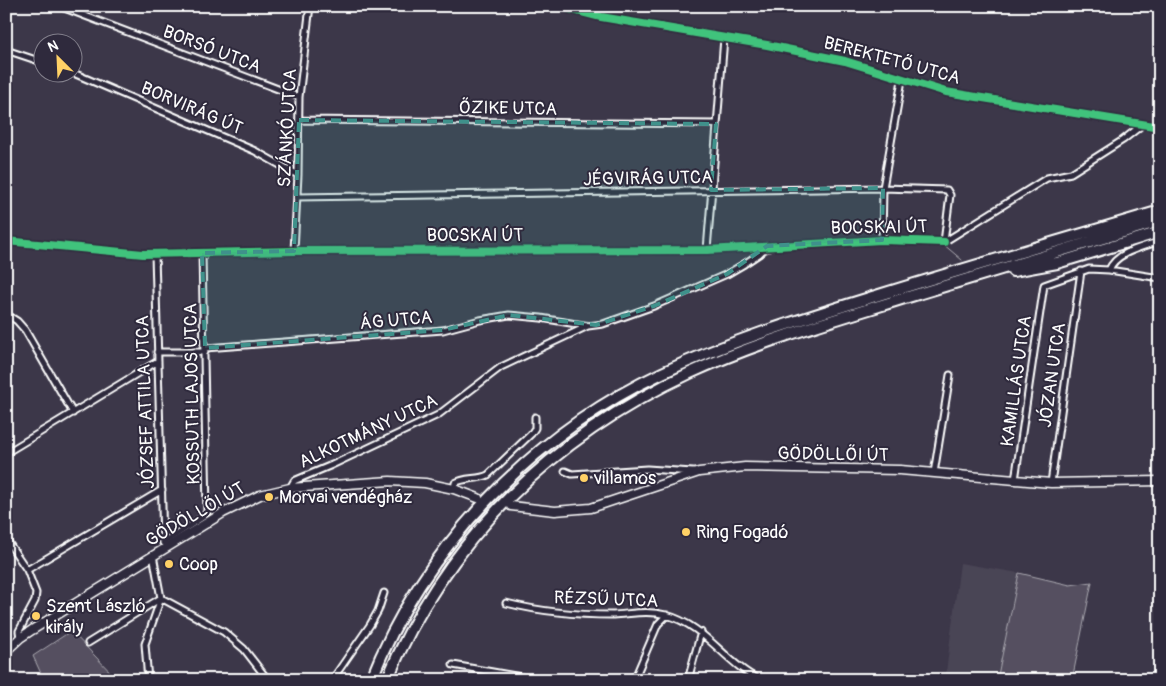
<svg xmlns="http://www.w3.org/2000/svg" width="1166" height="686" font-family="Pangolin,sans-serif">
  <rect width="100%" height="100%" fill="#3c3749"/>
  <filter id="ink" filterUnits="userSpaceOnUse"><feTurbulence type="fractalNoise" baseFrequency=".02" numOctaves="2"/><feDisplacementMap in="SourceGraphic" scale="10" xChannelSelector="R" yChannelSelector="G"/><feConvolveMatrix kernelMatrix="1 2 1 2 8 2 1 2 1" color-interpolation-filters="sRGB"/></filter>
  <g filter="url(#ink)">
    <!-- built -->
    <path fill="#494455" d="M 960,563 L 1019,573 L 997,680 L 945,680 Z"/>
    <!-- green -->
    <path fill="#555060" stroke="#aaa8b0" d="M 1019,573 L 1070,585 L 1092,582 L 1072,680 L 997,680 Z
      M 71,631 L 118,680 L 44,680 L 33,656 Z"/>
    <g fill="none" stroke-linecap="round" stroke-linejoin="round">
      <!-- stream -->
      <path stroke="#afadb4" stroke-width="1" d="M 943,244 L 962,260
        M 673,300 L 745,268 L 767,253 L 776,250 L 824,246
        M 515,313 L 524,313 L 593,322
        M 598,328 L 649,310
        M 210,344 L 443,326 L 491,314 L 501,314
        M 167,350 L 201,349"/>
      <defs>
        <path id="minor" d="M 59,6 L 299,97
          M 558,6 L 601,17 L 767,45 L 845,61 L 946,92 L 1160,127
          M 6,50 L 42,62
          M 71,72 L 255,151 L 298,175
          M 299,120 L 716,124
          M 297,197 L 883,188 L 947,190 L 950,195 L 944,242
          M 882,240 L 883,188 L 902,80
          M 6,241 L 143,254 L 294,251 L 707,250 L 882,240 L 944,242
          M 944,242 L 1047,178 L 1071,173 L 1123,140 L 1142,125
          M 707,250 L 724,38
          M 294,251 L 298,175 L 299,97 L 310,6
          M 155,254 L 163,543
          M 1109,270 C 1116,252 1143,247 1160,241
          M 6,314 L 17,321 L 25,330 L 73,413
          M 205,348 L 443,330 L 480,320 L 509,315 L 541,318 L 588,326 L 603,324 L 654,306 L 727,274 L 744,264 L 759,254 L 767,246
          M 157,352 L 205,352
          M 6,453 L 158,361
          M 565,471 L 572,474 L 647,469 L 693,472
          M 934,473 L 950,375
          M 1015,480 L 1044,285 L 1089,269 L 1109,270 L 1160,278
          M 1051,483 L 1081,271
          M 290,488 L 294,481 L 301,478 L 332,465 L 438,415 L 501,367 L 588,326
          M 454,489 L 455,483 C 465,477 478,480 488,475 L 531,434 L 535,428 L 535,417
          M 6,539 L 27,570 L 36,593 L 35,601 L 19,631 L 20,638
          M 163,543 L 203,517 L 207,512 L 202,253
          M 27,570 L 162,490
          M 506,603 C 538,611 579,615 613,615 C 631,614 648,610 666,615 C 705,625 725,663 760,680
          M 88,643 L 161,598 L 224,632 L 244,649 L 268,680
          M 453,665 L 538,680
          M 148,680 L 145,644 L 161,598 L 153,555
          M 332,680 L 370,625 L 378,611 L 384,593
          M 634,680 L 658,624 L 667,615
          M 688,680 L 701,632"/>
        <path id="secondary" d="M 511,506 L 555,511 L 591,508 L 699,472 L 745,467 L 900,470 L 1051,483 L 1160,481
          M 6,651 L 20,638 L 32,630 L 223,513 L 260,495 L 290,488 L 390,481 L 425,483 L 454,489 L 478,498"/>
        <path id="motorway" d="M 1013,271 L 1057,263 L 1160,232
          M 371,680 C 424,546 533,434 662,373 C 732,340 805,318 879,295 C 972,266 1066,239 1160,211
          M 387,680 C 446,539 553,437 690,373 C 760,341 834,320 908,297 C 992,272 1076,247 1160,221"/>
      </defs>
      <!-- minor casing -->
      <use href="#minor" stroke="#fff" stroke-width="9"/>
      <!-- secondary casing -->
      <use href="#secondary" stroke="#fff" stroke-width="11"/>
      <!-- motorway casing -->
      <use href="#motorway" stroke="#fff" stroke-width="14"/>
      <!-- minor -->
      <use href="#minor" stroke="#2f2a3d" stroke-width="5"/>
      <!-- secondary -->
      <use href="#secondary" stroke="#2f2a3d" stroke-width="8"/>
      <!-- motorway -->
      <use href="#motorway" stroke="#2f2a3d" stroke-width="10"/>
      <defs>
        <path id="cycleway" d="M 558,6 L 601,17 L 767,45 L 845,61 L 946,92 L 1160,127
          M 6,241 L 143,254 L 294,251 L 707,250 L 882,240 L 944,242"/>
      </defs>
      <!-- cycleway casing -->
      <use href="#cycleway" stroke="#2f2a3d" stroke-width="11"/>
      <!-- cycleway -->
      <use href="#cycleway" stroke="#40c37c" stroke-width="8"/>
    </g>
  </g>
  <!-- marked area -->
  <path fill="#3f918b" fill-opacity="0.2" stroke="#3f918b" stroke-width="4" stroke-dasharray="10 6" stroke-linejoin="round" d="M 299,120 L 716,124 L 711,190 L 883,188 L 882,240 L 767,246 L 727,274 L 654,306 L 596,325 L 509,315 L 443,330 L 205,348 L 202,253 L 294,251 Z"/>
  <!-- markers -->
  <g fill="#ffd166" stroke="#2f2a3d" stroke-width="2">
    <circle cx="584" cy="478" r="5"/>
    <circle cx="269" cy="497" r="5"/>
    <circle cx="686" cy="532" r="5"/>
    <circle cx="169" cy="564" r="5"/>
    <circle cx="36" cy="616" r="5"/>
  </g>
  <g text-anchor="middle" stroke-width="4" stroke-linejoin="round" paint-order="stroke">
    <!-- street labels -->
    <g font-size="18" fill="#fff" stroke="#2f2a3d">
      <text transform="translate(212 49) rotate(21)" y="6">BORSÓ UTCA</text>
      <text transform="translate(892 60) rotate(15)" y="6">BEREKTETŐ UTCA</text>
      <text transform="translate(192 108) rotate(23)" y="6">BORVIRÁG ÚT</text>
      <text transform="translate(508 108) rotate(1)" y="6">ŐZIKE UTCA</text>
      <text transform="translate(287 128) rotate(-87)" y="6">SZÁNKÓ UTCA</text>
      <text transform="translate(648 178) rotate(-1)" y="6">JÉGVIRÁG UTCA</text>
      <text transform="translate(879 227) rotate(-1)" y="6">BOCSKAI ÚT</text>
      <text x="475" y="241">BOCSKAI ÚT</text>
      <text transform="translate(396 320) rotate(-5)" y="6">ÁG UTCA</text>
      <text transform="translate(1052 375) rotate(-82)" y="6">JÓZAN UTCA</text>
      <text transform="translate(1016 381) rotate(-82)" y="6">KAMILLÁS UTCA</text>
      <text transform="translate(192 394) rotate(-91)" y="6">KOSSUTH LAJOS UTCA</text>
      <text transform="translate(145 402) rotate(-92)" y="6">JÓZSEF ATTILA UTCA</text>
      <text transform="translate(368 431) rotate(-25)" y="6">ALKOTMÁNY UTCA</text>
      <text transform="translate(833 454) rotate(1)" y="6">GÖDÖLLŐI ÚT</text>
      <text transform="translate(195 514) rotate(-30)" y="6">GÖDÖLLŐI ÚT</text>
      <text transform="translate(606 599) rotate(2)" y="6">RÉZSŰ UTCA</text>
    </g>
    <!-- poi labels -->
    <g font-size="18" fill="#fff" stroke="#2f2a3d" text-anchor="start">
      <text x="594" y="484">villamos</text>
      <text x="279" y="503">Morvai vendégház</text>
      <text x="696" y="538">Ring Fogadó</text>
      <text x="179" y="570">Coop</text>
      <text x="46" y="612">Szent László<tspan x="46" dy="21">király</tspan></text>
    </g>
  </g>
  <!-- margin -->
  <rect width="1166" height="686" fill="none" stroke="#2f2a3d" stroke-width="25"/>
  <rect x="12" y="12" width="1141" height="661" fill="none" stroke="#fff" stroke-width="2" filter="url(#ink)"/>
  <!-- north arrow -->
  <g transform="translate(58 58) rotate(336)"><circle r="24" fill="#2f2a3d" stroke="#827f8b"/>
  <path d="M0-4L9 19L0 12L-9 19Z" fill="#ffd166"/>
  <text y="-8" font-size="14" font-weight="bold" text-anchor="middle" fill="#ffffff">N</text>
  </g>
</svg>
